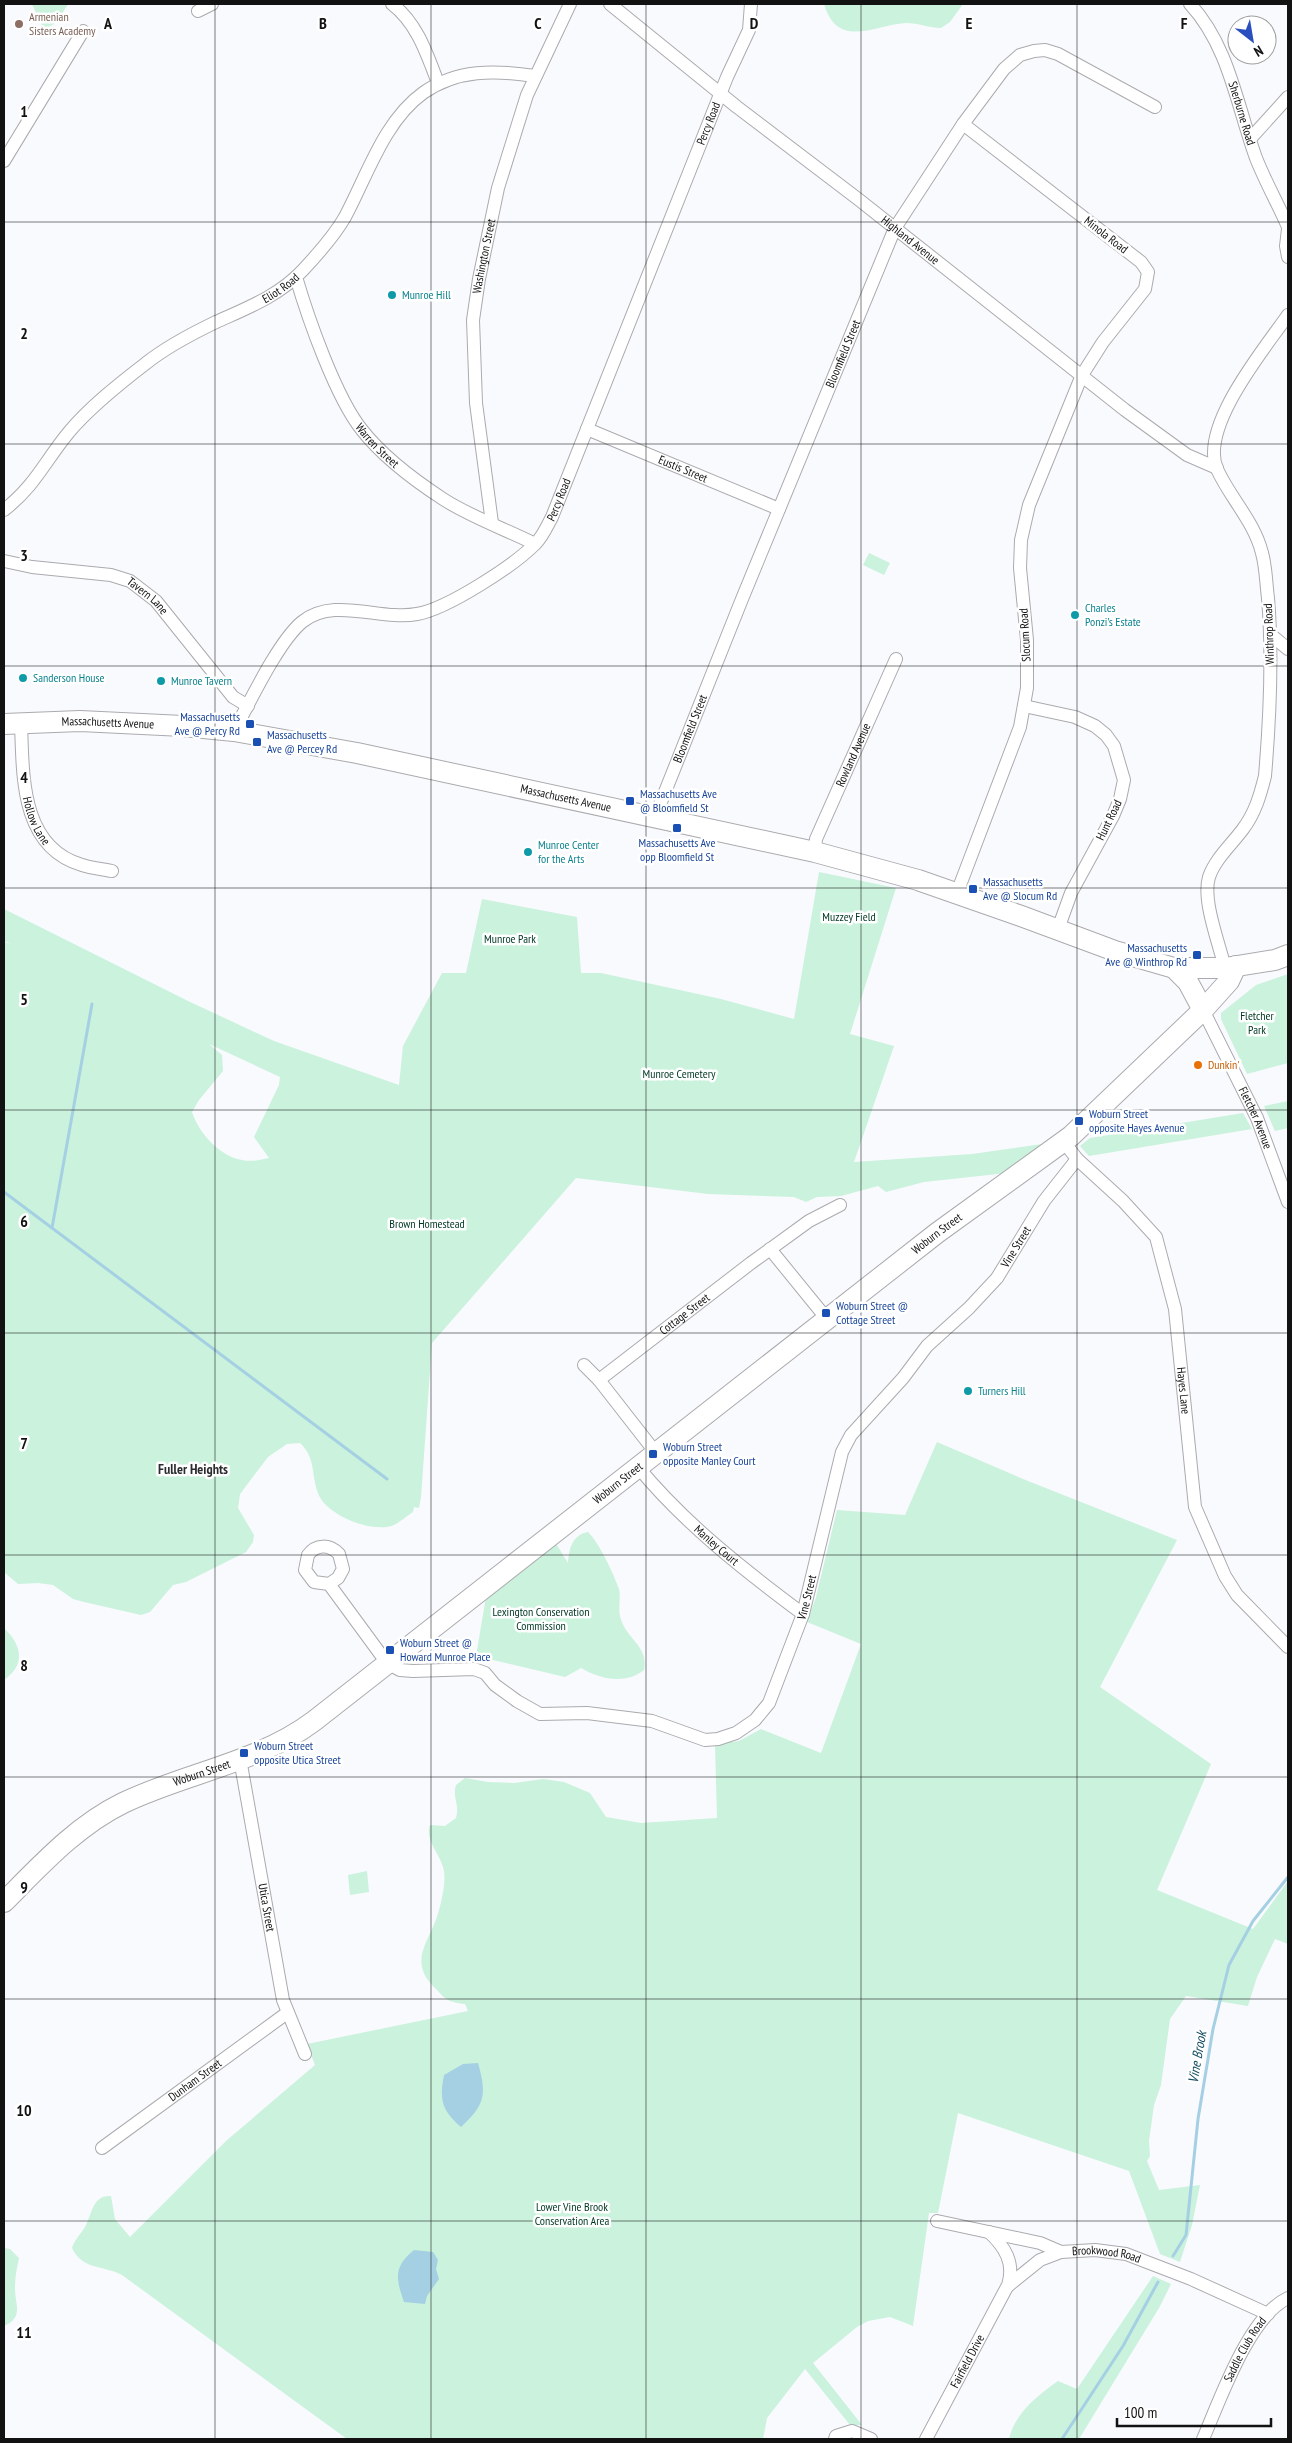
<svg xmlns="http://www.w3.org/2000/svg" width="1292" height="2443" font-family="'PT Sans Narrow',sans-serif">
  <rect width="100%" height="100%" fill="#f9fafe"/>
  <!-- green -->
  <path fill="#caf2dd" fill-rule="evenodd" d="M 32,4 L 68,4 L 57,22 L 44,30 Z
    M 824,4 L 963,4 L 950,22 L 941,28 C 930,28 918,23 906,23 C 873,25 838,50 824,4 Z
    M 869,553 L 890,563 L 884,575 L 863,565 Z
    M 819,872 L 896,888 L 850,1034 L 894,1046 L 854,1162 L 972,1154 L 1049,1143 L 1007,1173 L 924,1182 L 886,1192 L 878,1186 L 841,1196 L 817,1197 L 806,1202 L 794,1197 L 708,1194 L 576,1178 L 432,1343 L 421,1497 L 419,1508 L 414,1507 L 413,1512 C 407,1516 400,1522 394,1525 C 373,1534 325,1515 318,1493 C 311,1474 316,1458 300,1443 L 287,1444 L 268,1457 L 240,1494 L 238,1508 L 254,1535 L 253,1542 L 246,1552 L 186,1582 L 173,1585 L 150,1612 L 141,1615 L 84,1602 L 73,1599 L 53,1585 L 38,1583 L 18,1584 L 4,1572 L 4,942 L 11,944 L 4,941 L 4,909 L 188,1001 L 274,1041 L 399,1085 L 403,1046 L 442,973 L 466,973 L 482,899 L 577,917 L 581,973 L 601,973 L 721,999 L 794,1019 ZM 209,1044 L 280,1077 L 279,1085 L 254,1137 L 269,1158 C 260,1160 251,1162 242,1160 C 219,1156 199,1133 192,1112 L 199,1100 L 223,1071 L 222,1055 Z
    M 1288,974 L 1288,1063 L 1247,1074 L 1221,1019 L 1221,1013 L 1256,985 Z
    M 1288,1101 L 1288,1128 L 1275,1131 L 1264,1106 Z
    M 1243,1113 L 1252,1129 L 1089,1156 L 1080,1146 L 1090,1138 Z
    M 937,1442 L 1023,1479 L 1177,1540 L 1100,1687 L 1211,1764 L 1157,1890 L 1253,1929 L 1288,1881 L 1288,1944 L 1275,1939 L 1257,1977 L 1248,2006 L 1186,1996 L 1170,2019 L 1161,2085 L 1154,2105 L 1149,2141 L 1150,2156 L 1147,2161 L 1159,2190 L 1200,2185 L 1192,2225 L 1180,2262 L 1160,2254 L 1129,2171 L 958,2113 L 938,2213 L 929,2213 L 913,2326 L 890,2317 L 868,2321 L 857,2327 L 813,2363 L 862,2425 L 850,2425 L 805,2369 L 767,2418 L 763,2439 L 347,2439 L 122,2275 C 103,2265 82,2270 72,2248 C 75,2239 80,2235 85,2227 C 92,2215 92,2195 111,2196 L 115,2219 L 130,2237 L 226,2141 L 315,2065 L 307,2044 L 468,2011 L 465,2004 C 449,2002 447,2001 436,1989 C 408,1962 427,1945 437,1917 C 441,1904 446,1884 444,1871 C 442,1856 424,1840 430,1825 L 445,1826 L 456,1818 C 460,1804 452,1798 456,1785 L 465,1778 L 488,1782 L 514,1783 L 543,1779 L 564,1782 L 590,1793 L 606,1817 L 641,1823 L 717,1818 L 715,1744 L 739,1741 L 761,1729 L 821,1753 L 861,1644 L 807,1622 L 816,1597 L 837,1510 L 905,1515 Z
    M 588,1532 C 599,1542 614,1575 619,1589 C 621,1598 618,1608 620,1616 C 625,1639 649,1645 644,1670 C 625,1685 600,1679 581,1668 L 565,1677 L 476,1656 L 486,1597 L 555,1542 L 568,1563 C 569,1549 572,1535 588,1532 Z
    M 4,1628 C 22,1645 26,1665 4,1680 Z
    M 367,1871 L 369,1892 L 350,1895 L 348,1875 Z
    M 4,2248 L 10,2249 L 19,2258 C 17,2267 15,2277 15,2286 C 14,2303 25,2317 4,2326 Z
    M 1153,2276 L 1171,2284 L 1159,2308 L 1079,2439 L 1009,2439 C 1015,2413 1037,2396 1058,2381 L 1077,2389 Z"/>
  <!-- water -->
  <path fill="#a5d0e3" d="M 478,2063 C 487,2095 485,2105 461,2127 C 442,2111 439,2100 444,2075 L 463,2064 Z
    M 414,2250 L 433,2252 L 438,2260 L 436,2269 L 439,2279 L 427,2296 L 425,2304 L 404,2302 C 396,2279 393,2267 414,2250 Z"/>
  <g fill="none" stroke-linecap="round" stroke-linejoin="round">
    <!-- stream -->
    <path stroke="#a5d0e3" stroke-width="3" d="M 4,1192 L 387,1479
      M 52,1228 L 92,1004
      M 1173,2256 L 1186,2235 L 1198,2119 L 1213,2029 L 1229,1965 L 1253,1921 L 1288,1877
      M 1062,2439 L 1123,2346 L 1158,2282"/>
    <defs>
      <g id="minor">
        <path d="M 392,4 C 417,23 427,54 438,83"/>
        <path id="s1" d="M 610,4 L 737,107 L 858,199 L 1125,410 L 1187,455 L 1217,468"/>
        <path id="s2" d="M 1190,4 C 1229,46 1237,106 1256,158 C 1265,181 1278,204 1288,227"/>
        <path d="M 198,11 L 212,4"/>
        <path d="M 1250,139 L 1288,97"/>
        <path d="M 4,161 L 83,31"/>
        <path d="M 1288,229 L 1286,246 L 1288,257"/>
        <path id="s3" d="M 296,277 C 308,318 336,398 362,430 C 383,457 414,480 443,499 C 471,517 505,529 535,544"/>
        <path id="s4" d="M 587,429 L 779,509"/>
        <path id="s5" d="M 4,510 C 35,486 45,461 69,432 C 90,407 119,384 145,364 C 166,347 191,334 216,322 C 247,308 279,296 303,270 C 318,254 334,236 345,217 C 367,176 384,121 423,93 C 457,69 495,70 535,76"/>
        <path id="s6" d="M 492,523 L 476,403 L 473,320 L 479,279 L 498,188 L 527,95 L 570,4"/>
        <path id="s7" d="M 4,561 L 32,567 L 111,575 L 130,581 L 156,601 L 233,697 L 248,706"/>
        <path d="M 1271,635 L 1288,649"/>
        <path d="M 1024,706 L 1075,717 L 1095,726 L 1106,735 L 1114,746 L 1124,780 L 1120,799 L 1113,816 L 1071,893 L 1058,929"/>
        <path id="s8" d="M 21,723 C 23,775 20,847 82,865 C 91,868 102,869 112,871"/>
        <path id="s9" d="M 234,731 C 250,702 278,642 302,622 C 334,596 380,621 417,614 C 447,609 515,565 536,543 C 543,536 547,526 552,517 L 727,77 L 749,30 L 751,4"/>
        <path id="s10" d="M 655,817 L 742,599 L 895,228 L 963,124 L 1004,69 L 1020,55 L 1034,51 L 1045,50 L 1058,54 L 1155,107"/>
        <path id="s11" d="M 815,852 L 816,839 L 896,659"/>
        <path d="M 957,893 L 1020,727 L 1027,688 L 1027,640 L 1020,568 L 1021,540 L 1029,505 L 1082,375 L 1103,342 L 1145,289 L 1148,272 L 1141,262 L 963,124"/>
        <path d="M 1225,968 C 1219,943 1202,900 1209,877 C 1215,859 1232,844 1243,829 C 1255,813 1260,796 1265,776 C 1270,717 1273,657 1268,598 C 1266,583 1266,567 1262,553 C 1254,521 1230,498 1217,469 C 1199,427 1265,348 1288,315"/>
        <path id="s12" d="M 1203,1010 L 1257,1118 L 1288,1202"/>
        <path id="s13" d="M 1064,1142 L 1077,1159 L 1123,1201 L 1156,1237 L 1175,1309 L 1195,1507 L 1225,1576 L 1237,1595 L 1288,1647"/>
        <path d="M 770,1249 L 827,1319"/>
        <path d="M 584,1365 L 599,1380 L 656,1453"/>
        <path id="s14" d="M 599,1380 L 751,1263 L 809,1221 L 840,1205"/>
        <path id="s15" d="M 638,1467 C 685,1524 744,1570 803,1614"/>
        <path id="s16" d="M 329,1584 L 314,1582 L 305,1570 L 308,1555 C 316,1544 329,1544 339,1554 L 343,1569 L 338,1578 L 329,1584 L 387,1663 L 400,1670 L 413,1671 L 474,1669 L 485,1673 L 495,1685 L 517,1701 L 540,1714 L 587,1713 L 652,1721 L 705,1740 L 718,1739 L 736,1733 L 755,1720 L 769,1703 L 803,1614 L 842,1452 L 851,1435 L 903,1378 L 927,1346 L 969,1308 L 997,1278 L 1044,1201 L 1077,1159"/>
        <path id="s17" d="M 240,1759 L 283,2000 L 305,2054"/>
        <path id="s18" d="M 102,2148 L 287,2013"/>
        <path id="s19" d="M 937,2221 L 1040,2243 L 1061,2252 L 1095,2250 L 1126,2254 L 1191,2279 L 1268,2314"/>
        <path d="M 1009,2285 L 1040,2260 L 1061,2252"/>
        <path d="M 835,2439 L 836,2436 L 852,2431 L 871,2439"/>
        <path id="s20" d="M 926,2439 L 1008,2285 C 1015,2263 1005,2247 989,2232"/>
        <path id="s21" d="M 1203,2439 C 1220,2400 1249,2316 1288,2298"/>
      </g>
      <g id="primary">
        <path id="s22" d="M 4,724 L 80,721 L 183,726 L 234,731 L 357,753 L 815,852 L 918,880 L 1021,916 L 1115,951 L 1174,968 L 1225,968 L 1275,960 L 1288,955"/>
        <path d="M 1174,968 L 1188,982 L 1203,1010"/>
        <path id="s23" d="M 4,1902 C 40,1866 76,1826 123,1803 C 185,1773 258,1763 314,1721 L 937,1233 L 1071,1136 L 1203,1010 L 1229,981 L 1236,966"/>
      </g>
    </defs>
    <!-- minor casing -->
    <use href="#minor" stroke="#ababaf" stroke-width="14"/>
    <!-- primary casing -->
    <use href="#primary" stroke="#ababaf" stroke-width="22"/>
    <!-- minor -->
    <use href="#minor" stroke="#fff" stroke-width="12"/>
    <!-- primary -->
    <use href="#primary" stroke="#fff" stroke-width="20"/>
  </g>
  <!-- grid -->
  <path fill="none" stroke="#121213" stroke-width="1" stroke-opacity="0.55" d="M 215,4 L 215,2439M 431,4 L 431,2439M 646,4 L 646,2439M 861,4 L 861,2439M 1077,4 L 1077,2439M 4,222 L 1288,222M 4,444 L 1288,444M 4,666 L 1288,666M 4,888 L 1288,888M 4,1110 L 1288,1110M 4,1333 L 1288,1333M 4,1555 L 1288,1555M 4,1777 L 1288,1777M 4,1999 L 1288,1999M 4,2221 L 1288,2221"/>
  <!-- markers -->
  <circle fill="#8d6e63" stroke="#fff" stroke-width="2" cx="19" cy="24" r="5"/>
  <g fill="#0f9aa8" stroke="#fff" stroke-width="2">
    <circle cx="392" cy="295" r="5"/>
    <circle cx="1075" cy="615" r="5"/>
    <circle cx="23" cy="678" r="5"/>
    <circle cx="161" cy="681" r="5"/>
    <circle cx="528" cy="852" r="5"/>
    <circle cx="968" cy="1391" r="5"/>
  </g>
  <g fill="#1a4fb4" stroke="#fff" stroke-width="2">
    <rect x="245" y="719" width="10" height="10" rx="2.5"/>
    <rect x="252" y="737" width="10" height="10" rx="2.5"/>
    <rect x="625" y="796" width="10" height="10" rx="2.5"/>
    <rect x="672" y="823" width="10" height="10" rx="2.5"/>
    <rect x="968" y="884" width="10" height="10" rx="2.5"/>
    <rect x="1192" y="950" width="10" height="10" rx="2.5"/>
    <rect x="1074" y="1116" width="10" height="10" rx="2.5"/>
    <rect x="821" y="1308" width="10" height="10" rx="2.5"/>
    <rect x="648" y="1449" width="10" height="10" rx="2.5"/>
    <rect x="385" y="1645" width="10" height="10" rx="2.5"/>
    <rect x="239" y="1748" width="10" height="10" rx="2.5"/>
  </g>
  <circle fill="#e8710a" stroke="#fff" stroke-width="2" cx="1198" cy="1065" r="5"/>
  <g text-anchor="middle" stroke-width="5" stroke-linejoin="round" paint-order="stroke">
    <!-- education labels -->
    <g font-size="12" fill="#785e54" stroke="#fff" text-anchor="start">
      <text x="29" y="21">Armenian<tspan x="29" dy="14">Sisters Academy</tspan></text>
    </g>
    <!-- street labels -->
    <g font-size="12" fill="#121213" stroke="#fff">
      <text dy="4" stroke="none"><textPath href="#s2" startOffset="122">Sherburne Road</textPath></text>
      <text dy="4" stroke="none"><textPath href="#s9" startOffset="841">Percy Road</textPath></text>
      <text transform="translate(1106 235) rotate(38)" y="4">Minola Road</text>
      <text dy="4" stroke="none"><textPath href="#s1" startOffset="382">Highland Avenue</textPath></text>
      <text dy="4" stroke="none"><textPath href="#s6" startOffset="269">Washington Street</textPath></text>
      <text dy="4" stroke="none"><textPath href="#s5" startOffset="360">Eliot Road</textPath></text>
      <text dy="4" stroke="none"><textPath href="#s10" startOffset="500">Bloomfield Street</textPath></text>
      <text dy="4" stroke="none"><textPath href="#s3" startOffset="189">Warren Street</textPath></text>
      <text dy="4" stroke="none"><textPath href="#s4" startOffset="104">Eustis Street</textPath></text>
      <text dy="4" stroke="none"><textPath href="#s9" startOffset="436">Percy Road</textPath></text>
      <text dy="4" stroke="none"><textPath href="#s7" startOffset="151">Tavern Lane</textPath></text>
      <text transform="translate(1269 634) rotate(-92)" y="4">Winthrop Road</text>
      <text transform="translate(1025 635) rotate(-93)" y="4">Slocum Road</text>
      <text dy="4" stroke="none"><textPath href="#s22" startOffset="104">Massachusetts Avenue</textPath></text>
      <text dy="4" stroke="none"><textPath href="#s10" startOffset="95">Bloomfield Street</textPath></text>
      <text dy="4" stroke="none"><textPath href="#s11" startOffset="105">Rowland Avenue</textPath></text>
      <text dy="4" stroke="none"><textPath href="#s22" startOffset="569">Massachusetts Avenue</textPath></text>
      <text dy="4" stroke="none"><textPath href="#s8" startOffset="100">Hollow Lane</textPath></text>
      <text transform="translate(1109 820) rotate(-64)" y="4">Hunt Road</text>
      <text dy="4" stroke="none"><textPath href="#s12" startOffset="120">Fletcher Avenue</textPath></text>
      <text dy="4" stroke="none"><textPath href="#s23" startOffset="1155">Woburn Street</textPath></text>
      <text dy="4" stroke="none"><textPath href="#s16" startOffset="1164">Vine Street</textPath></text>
      <text dy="4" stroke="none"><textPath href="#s14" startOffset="108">Cottage Street</textPath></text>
      <text dy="4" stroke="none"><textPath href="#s13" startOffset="289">Hayes Lane</textPath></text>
      <text dy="4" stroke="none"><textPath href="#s23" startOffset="750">Woburn Street</textPath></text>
      <text dy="4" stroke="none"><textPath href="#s15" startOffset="111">Manley Court</textPath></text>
      <text dy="4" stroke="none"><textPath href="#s16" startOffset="744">Vine Street</textPath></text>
      <text dy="4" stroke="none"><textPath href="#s23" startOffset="240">Woburn Street</textPath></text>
      <text dy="4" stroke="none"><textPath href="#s17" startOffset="151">Utica Street</textPath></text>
      <text dy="4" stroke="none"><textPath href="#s18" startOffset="115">Dunham Street</textPath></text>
      <text dy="4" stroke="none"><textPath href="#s19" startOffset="174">Brookwood Road</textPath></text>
      <text dy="4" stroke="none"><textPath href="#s21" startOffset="99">Saddle Club Road</textPath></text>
      <text dy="4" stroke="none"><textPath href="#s20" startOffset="88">Fairfield Drive</textPath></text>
    </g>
    <!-- culture labels -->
    <g font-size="12" fill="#0d838f" stroke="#fff" text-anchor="start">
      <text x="402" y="299">Munroe Hill</text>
      <text x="1085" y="612">Charles<tspan x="1085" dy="14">Ponzi’s Estate</tspan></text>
      <text x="33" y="682">Sanderson House</text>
      <text x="171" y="685">Munroe Tavern</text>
      <text x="538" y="849">Munroe Center<tspan x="538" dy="14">for the Arts</tspan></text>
      <text x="978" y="1395">Turners Hill</text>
    </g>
    <!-- transit labels -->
    <g font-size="12" fill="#164399" stroke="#fff" text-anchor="start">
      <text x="240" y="721" text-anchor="end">Massachusetts<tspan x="240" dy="14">Ave @ Percy Rd</tspan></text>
      <text x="267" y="739">Massachusetts<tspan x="267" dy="14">Ave @ Percey Rd</tspan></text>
      <text x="640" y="798">Massachusetts Ave<tspan x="640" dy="14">@ Bloomfield St</tspan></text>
      <text x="677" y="847" text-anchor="middle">Massachusetts Ave<tspan x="677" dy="14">opp Bloomfield St</tspan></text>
      <text x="983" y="886">Massachusetts<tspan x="983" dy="14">Ave @ Slocum Rd</tspan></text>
      <text x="1187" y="952" text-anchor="end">Massachusetts<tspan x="1187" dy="14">Ave @ Winthrop Rd</tspan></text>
      <text x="1089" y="1118">Woburn Street<tspan x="1089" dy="14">opposite Hayes Avenue</tspan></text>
      <text x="836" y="1310">Woburn Street @<tspan x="836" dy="14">Cottage Street</tspan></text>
      <text x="663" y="1451">Woburn Street<tspan x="663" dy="14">opposite Manley Court</tspan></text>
      <text x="400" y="1647">Woburn Street @<tspan x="400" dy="14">Howard Munroe Place</tspan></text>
      <text x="254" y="1750">Woburn Street<tspan x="254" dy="14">opposite Utica Street</tspan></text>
    </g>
    <!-- park labels -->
    <g font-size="12" fill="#003723" stroke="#fff">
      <text x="849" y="921">Muzzey Field</text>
      <text x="510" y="943">Munroe Park</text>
      <text x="1257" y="1020">Fletcher<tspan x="1257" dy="14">Park</tspan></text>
      <text x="679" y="1078">Munroe Cemetery</text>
      <text x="427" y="1228">Brown Homestead</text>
      <text x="541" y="1616">Lexington Conservation<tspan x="541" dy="14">Commission</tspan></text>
      <text x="572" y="2211">Lower Vine Brook<tspan x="572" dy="14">Conservation Area</tspan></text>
    </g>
    <!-- food labels -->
    <g font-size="12" fill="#c56008" stroke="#fff" text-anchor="start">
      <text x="1208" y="1069">Dunkin'</text>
    </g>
    <!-- neighbourhood labels -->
    <g font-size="14" font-weight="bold" fill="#2b2c2f" stroke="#fff">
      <text x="193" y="1474">Fuller Heights</text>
    </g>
    <!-- water labels -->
    <g font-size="14" font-style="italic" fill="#144c61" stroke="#fff">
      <text transform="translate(1197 2057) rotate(-80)" y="5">Vine Brook</text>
    </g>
  </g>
  <g font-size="16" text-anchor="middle" font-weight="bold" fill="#121213" stroke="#fff" stroke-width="5" stroke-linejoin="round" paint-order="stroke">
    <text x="108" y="29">A</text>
    <text x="323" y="29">B</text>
    <text x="538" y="29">C</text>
    <text x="754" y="29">D</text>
    <text x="969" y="29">E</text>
    <text x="1184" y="29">F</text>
    <text x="24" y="117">1</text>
    <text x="24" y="339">2</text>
    <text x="24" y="561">3</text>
    <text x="24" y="783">4</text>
    <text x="24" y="1005">5</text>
    <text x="24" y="1227">6</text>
    <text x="24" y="1449">7</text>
    <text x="24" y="1671">8</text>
    <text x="24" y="1893">9</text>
    <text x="24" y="2116">10</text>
    <text x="24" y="2338">11</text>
  </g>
  <!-- border -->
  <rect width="1292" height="2443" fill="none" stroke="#121213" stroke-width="10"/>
  <!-- north arrow -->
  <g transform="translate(1252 40) rotate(149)"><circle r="24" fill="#ffffff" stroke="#a0a0a1"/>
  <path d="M0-4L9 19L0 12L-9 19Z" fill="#2b4fbe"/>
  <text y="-8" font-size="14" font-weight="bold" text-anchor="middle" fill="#121213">N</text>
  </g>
  <!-- scale -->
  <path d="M1117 2418v8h154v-8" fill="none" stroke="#121213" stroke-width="2.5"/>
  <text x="1124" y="2418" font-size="15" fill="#121213" stroke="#ffffff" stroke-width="4" paint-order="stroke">100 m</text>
</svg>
